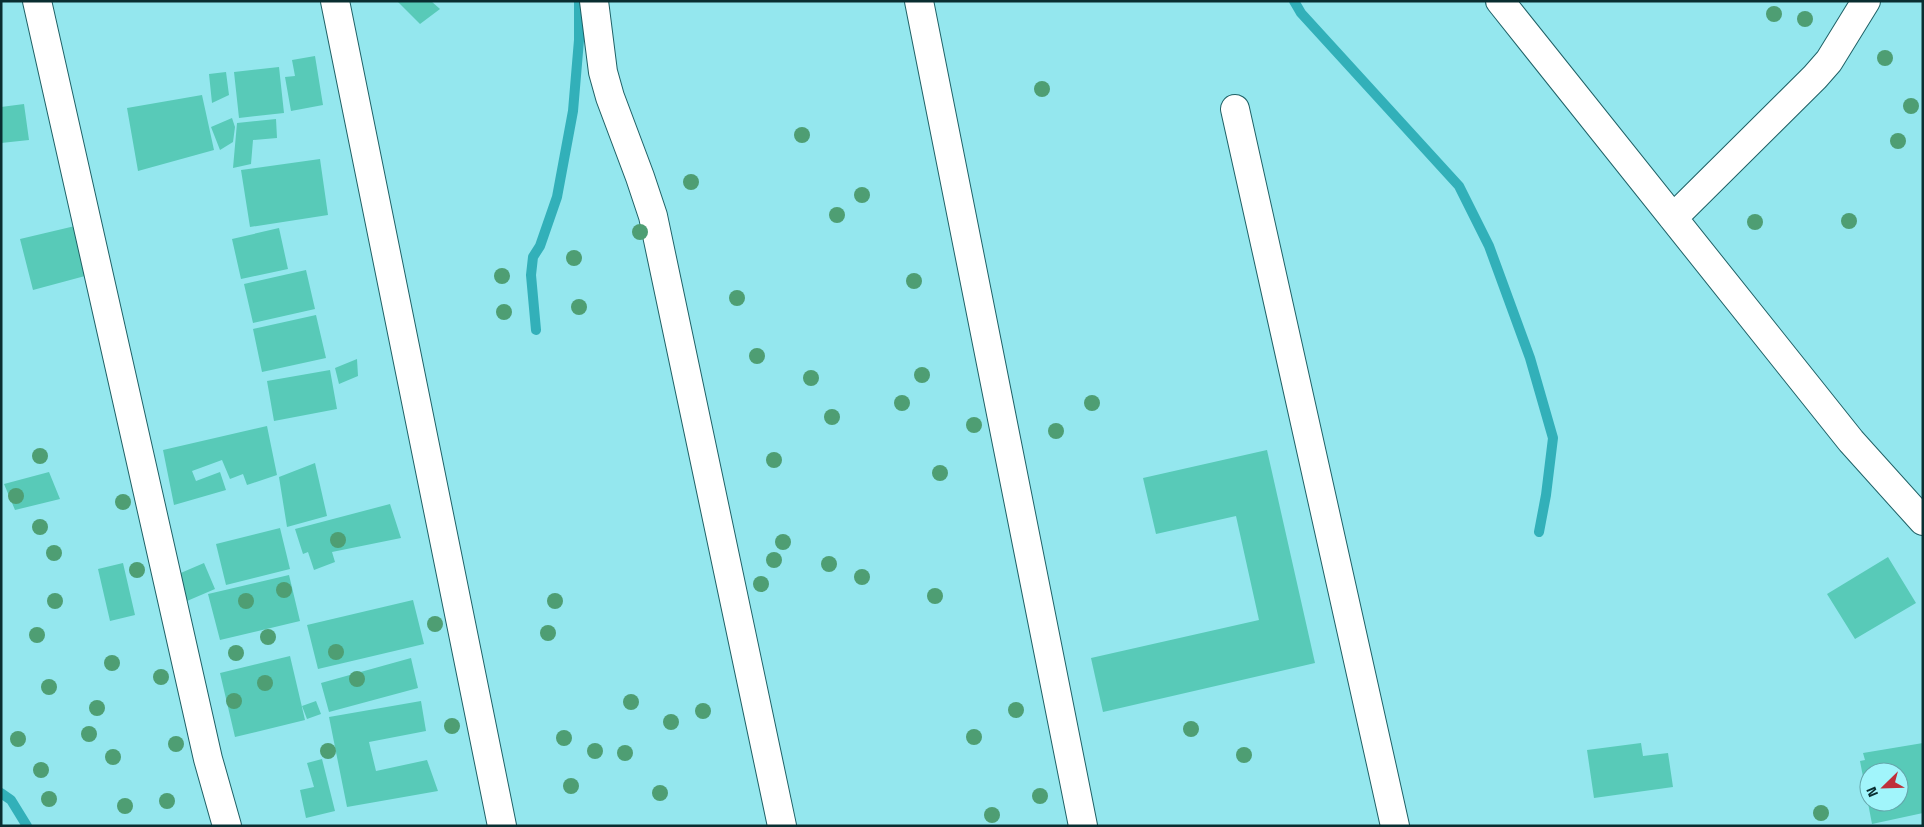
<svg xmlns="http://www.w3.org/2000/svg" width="1924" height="827" font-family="'Titillium Web',sans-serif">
  <rect width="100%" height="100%" fill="#94e7ee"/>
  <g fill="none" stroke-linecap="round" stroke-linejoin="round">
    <!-- stream -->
    <path stroke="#32b0b9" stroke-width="10" d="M 1294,1 L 1301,13 L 1459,186 L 1489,246 L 1530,358 L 1553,438 L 1546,495 L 1539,532
      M 536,330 L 531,275 L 533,257 L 540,246 L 557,197 L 573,111 L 579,40 L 579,1
      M 1,793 L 11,800 L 27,826"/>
  </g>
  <!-- building -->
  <path fill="#58cab8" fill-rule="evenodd" d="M 397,1 L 431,1 L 440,9 L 420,24 Z
    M 315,56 L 323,105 L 291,111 L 285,77 L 295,76 L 292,60 Z
    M 279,67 L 284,113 L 239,118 L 234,72 Z
    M 226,72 L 229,95 L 212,103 L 209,74 Z
    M 202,95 L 214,150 L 138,171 L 127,108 Z
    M 24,104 L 29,140 L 1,143 L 1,107 Z
    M 232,118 L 235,127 L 233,142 L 220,150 L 211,127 Z
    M 276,119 L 277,138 L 253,140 L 251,164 L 233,168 L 237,123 Z
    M 320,159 L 328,215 L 250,227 L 241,170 Z
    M 75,226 L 85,276 L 33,290 L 20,239 Z
    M 279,228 L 288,269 L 241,279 L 232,239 Z
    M 306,270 L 315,309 L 253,323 L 244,284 Z
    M 316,315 L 326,358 L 262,372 L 253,329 Z
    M 357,359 L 358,376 L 339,384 L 335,368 Z
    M 330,370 L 337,409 L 274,421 L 267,381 Z
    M 267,426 L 277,475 L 247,485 L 243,474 L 230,479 L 222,460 L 192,471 L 196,481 L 220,472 L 226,490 L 174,505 L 163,450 Z
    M 1267,450 L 1315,663 L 1103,712 L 1091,658 L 1259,620 L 1236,516 L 1156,534 L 1143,478 Z
    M 315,463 L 327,516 L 287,527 L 279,477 Z
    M 49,472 L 60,499 L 15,510 L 4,484 Z
    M 390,504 L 401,538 L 332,552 L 335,562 L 314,570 L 308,552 L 303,554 L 295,529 Z
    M 280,528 L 290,569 L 226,585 L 216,544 Z
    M 1888,557 L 1916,603 L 1855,639 L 1827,594 Z
    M 123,563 L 135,615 L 110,621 L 98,569 Z
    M 204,563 L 215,589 L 187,601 L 176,575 Z
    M 289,575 L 300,621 L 220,640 L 208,594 Z
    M 413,600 L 424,644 L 318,669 L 307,625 Z
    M 290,656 L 305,720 L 235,737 L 220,673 Z
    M 411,658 L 418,688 L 329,712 L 321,683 Z
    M 316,701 L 321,714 L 307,719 L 302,706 Z
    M 421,701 L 426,731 L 369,742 L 376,771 L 427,760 L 438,791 L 347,807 L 329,717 Z
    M 1641,743 L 1643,756 L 1668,753 L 1673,787 L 1594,798 L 1587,750 Z
    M 1923,743 L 1923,813 L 1872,824 L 1860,761 L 1865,760 L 1863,753 ZM 1869,772 L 1899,772 L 1899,802 L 1869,802 Z
    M 322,759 L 335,811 L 306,818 L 300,790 L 314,787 L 307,763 Z"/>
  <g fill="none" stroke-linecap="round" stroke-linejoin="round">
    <defs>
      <path id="street" d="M 37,1 L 208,759 L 227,826
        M 335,1 L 502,826
        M 594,1 L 603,72 L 610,97 L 640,177 L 653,216 L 782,826
        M 919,1 L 1083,826
        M 1500,1 L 1851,441 L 1923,521
        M 1235,109 L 1395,826
        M 1673,218 L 1815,77 L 1829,61 L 1866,1"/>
    </defs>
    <!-- street casing -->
    <use href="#street" stroke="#1f6166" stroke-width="30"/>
    <!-- street -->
    <use href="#street" stroke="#fff" stroke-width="28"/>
  </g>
  <!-- trees -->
  <g fill="#4e9e73">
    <circle cx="1774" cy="14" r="8"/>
    <circle cx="1805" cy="19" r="8"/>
    <circle cx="1885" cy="58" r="8"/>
    <circle cx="1042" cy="89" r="8"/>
    <circle cx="1911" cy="106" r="8"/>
    <circle cx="802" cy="135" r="8"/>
    <circle cx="1898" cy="141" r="8"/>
    <circle cx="691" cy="182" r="8"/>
    <circle cx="862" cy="195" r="8"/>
    <circle cx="837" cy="215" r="8"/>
    <circle cx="1849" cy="221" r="8"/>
    <circle cx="1755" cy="222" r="8"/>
    <circle cx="640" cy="232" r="8"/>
    <circle cx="574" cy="258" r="8"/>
    <circle cx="502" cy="276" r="8"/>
    <circle cx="914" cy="281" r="8"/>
    <circle cx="737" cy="298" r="8"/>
    <circle cx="579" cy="307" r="8"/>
    <circle cx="504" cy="312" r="8"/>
    <circle cx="757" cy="356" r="8"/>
    <circle cx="922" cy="375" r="8"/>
    <circle cx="811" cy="378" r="8"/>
    <circle cx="902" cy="403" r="8"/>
    <circle cx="1092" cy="403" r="8"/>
    <circle cx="832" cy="417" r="8"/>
    <circle cx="974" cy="425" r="8"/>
    <circle cx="1056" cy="431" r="8"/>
    <circle cx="40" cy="456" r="8"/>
    <circle cx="774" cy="460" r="8"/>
    <circle cx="940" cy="473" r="8"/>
    <circle cx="16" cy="496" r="8"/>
    <circle cx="123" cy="502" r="8"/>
    <circle cx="40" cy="527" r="8"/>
    <circle cx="338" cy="540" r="8"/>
    <circle cx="783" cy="542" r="8"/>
    <circle cx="54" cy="553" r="8"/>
    <circle cx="774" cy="560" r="8"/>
    <circle cx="829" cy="564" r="8"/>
    <circle cx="137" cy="570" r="8"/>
    <circle cx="862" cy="577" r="8"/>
    <circle cx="761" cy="584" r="8"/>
    <circle cx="284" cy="590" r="8"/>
    <circle cx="935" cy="596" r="8"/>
    <circle cx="55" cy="601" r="8"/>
    <circle cx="246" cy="601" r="8"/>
    <circle cx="555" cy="601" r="8"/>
    <circle cx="435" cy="624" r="8"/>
    <circle cx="548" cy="633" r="8"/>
    <circle cx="37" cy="635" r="8"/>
    <circle cx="268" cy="637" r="8"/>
    <circle cx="336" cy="652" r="8"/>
    <circle cx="236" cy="653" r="8"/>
    <circle cx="112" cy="663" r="8"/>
    <circle cx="161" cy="677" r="8"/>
    <circle cx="357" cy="679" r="8"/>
    <circle cx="265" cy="683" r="8"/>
    <circle cx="49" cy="687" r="8"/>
    <circle cx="234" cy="701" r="8"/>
    <circle cx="631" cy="702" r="8"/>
    <circle cx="97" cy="708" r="8"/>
    <circle cx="1016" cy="710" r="8"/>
    <circle cx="703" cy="711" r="8"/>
    <circle cx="671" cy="722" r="8"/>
    <circle cx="452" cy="726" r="8"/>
    <circle cx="1191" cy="729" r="8"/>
    <circle cx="89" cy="734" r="8"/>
    <circle cx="974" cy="737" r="8"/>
    <circle cx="564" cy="738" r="8"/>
    <circle cx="18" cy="739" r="8"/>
    <circle cx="176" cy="744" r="8"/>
    <circle cx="328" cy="751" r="8"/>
    <circle cx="595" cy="751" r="8"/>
    <circle cx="625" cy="753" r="8"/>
    <circle cx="1244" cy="755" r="8"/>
    <circle cx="113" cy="757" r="8"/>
    <circle cx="41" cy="770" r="8"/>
    <circle cx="571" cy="786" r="8"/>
    <circle cx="660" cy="793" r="8"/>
    <circle cx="1040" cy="796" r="8"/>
    <circle cx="49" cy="799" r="8"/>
    <circle cx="167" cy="801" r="8"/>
    <circle cx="125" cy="806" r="8"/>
    <circle cx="1821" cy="813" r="8"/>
    <circle cx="992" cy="815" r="8"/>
  </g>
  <!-- border -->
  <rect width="1924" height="827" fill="none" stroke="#092e31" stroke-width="5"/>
  <!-- north arrow -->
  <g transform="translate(1884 787) rotate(247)"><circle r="24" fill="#a1f5fb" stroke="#64a5aa"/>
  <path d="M0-4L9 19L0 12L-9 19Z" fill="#bf2f3a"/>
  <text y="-8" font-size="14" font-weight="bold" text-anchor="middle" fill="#092e31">N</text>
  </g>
</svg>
